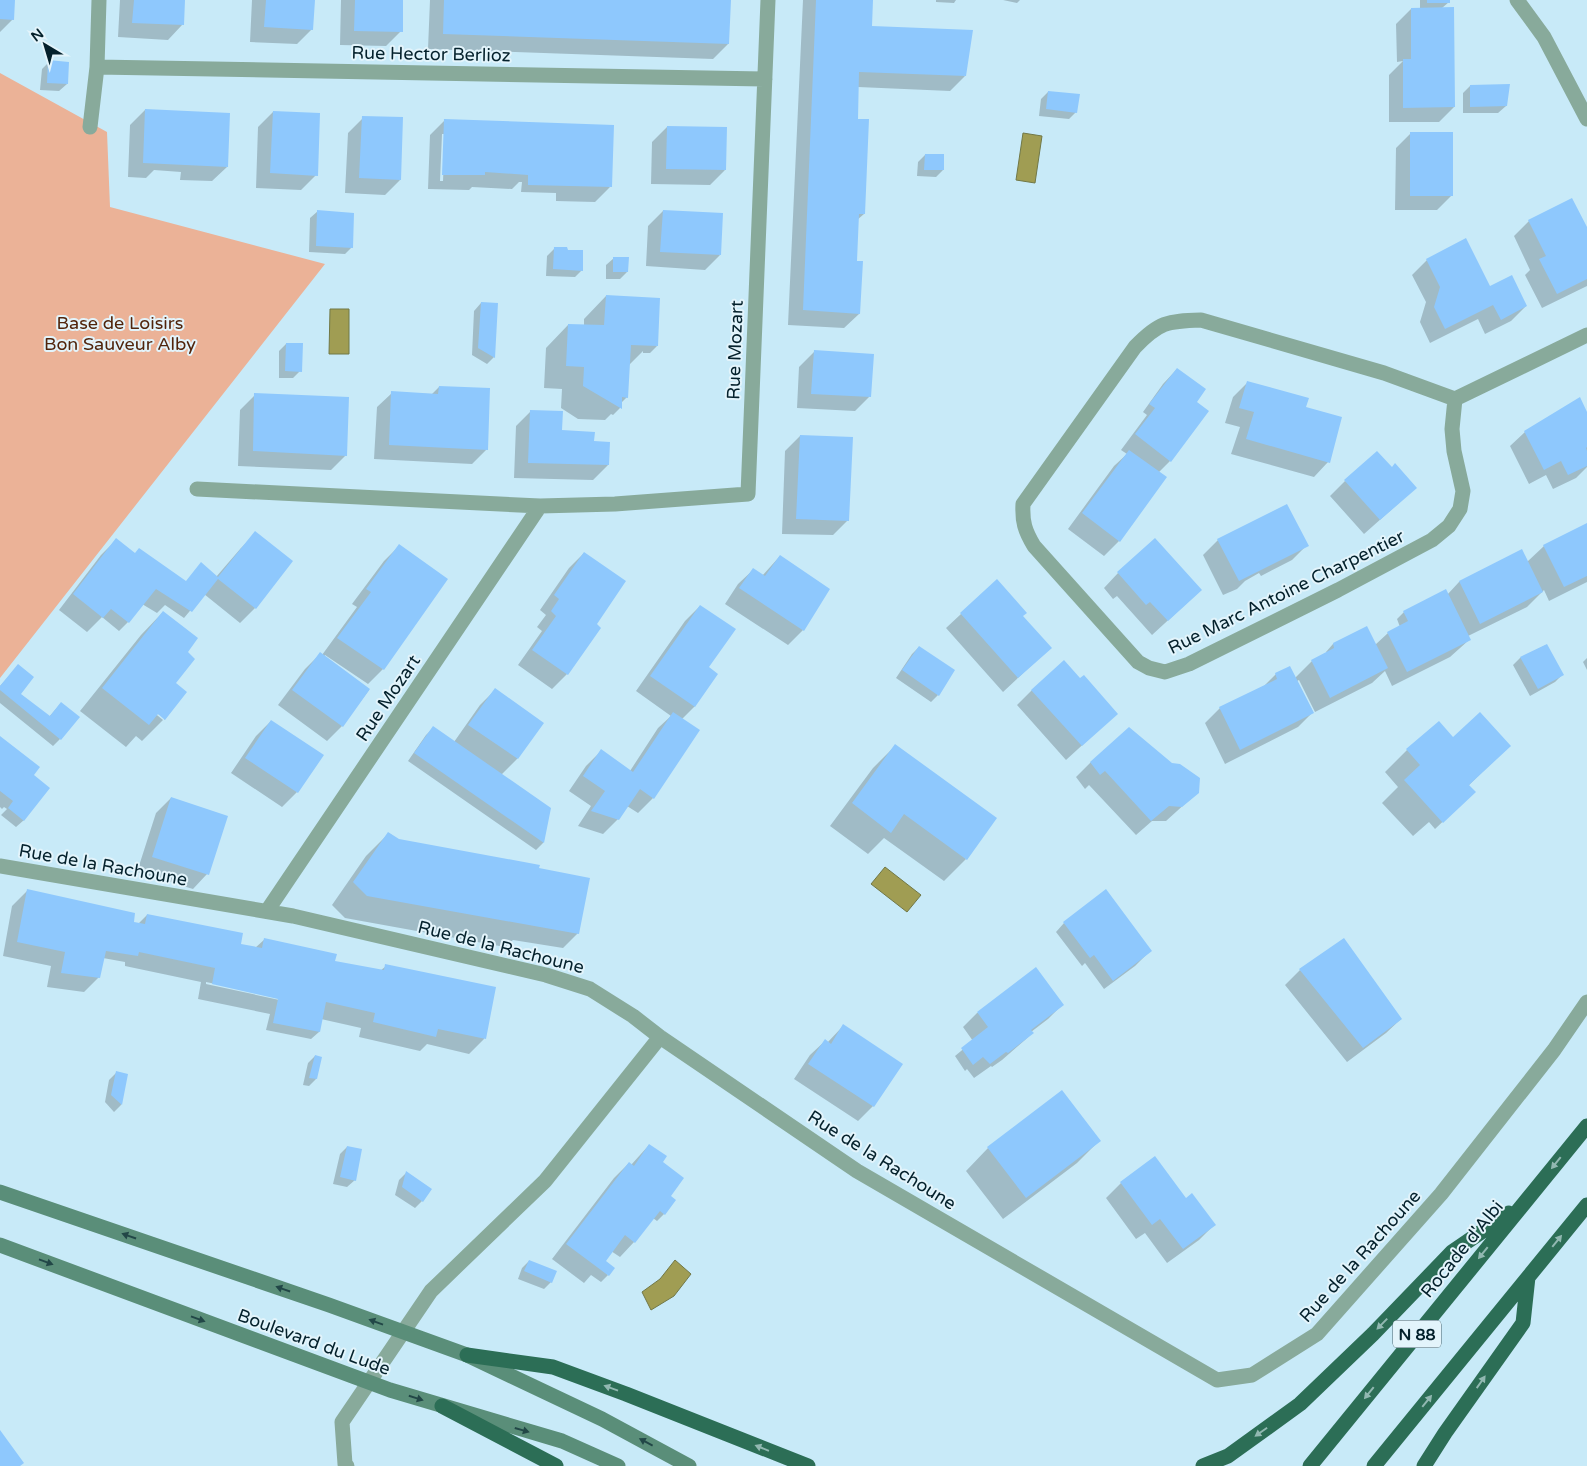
<svg xmlns="http://www.w3.org/2000/svg" width="1587" height="1466" font-family="'Varela Round',sans-serif">
  <rect width="100%" height="100%" fill="#c8eaf8"/>
  <!-- green -->
  <path fill="#ebb297" d="M 0,73 L 107,132 L 110,207 L 325,264 L 0,678 Z"/>
  <!-- water -->
  <path fill="#a09d53" stroke="#717847" d="M 1023,133 L 1042,136 L 1035,183 L 1016,180 Z
    M 330,309 L 349,309 L 349,354 L 329,354 Z
    M 885,867 L 921,895 L 907,912 L 871,884 Z
    M 675,1260 L 691,1274 L 674,1296 L 651,1310 L 642,1292 L 660,1279 Z"/>
  <!-- shadow -->
  <path fill="#0003" fill-rule="evenodd" d="M 0,0 L 14,0 L 13,19 L 0,32 Z
    M 120,0 L 183,0 L 182,25 L 168,40 L 118,37 Z
    M 252,0 L 314,0 L 312,29 L 297,44 L 250,42 Z
    M 341,0 L 402,0 L 401,31 L 386,46 L 340,45 Z
    M 430,0 L 730,0 L 728,44 L 713,59 L 428,49 Z
    M 803,0 L 872,0 L 871,27 L 965,76 L 950,91 L 858,87 L 857,120 L 864,214 L 857,220 L 856,263 L 859,314 L 844,328 L 788,325 Z
    M 936,0 L 956,0 L 954,3 L 936,2 Z
    M 1003,0 L 1020,0 L 1017,3 Z
    M 1420,0 L 1449,0 L 1449,2 L 1442,8 L 1454,107 L 1439,122 L 1389,122 L 1389,75 L 1403,61 L 1397,62 L 1396,24 L 1411,9 L 1420,9 Z
    M 49,62 L 67,84 L 59,91 L 40,90 L 42,69 Z
    M 1470,86 L 1506,106 L 1498,113 L 1463,113 L 1463,93 Z
    M 1048,92 L 1076,112 L 1069,119 L 1039,116 L 1041,99 Z
    M 145,110 L 227,167 L 212,181 L 180,180 L 181,172 L 154,170 L 146,178 L 128,177 L 130,125 Z
    M 273,112 L 316,175 L 301,190 L 256,188 L 258,127 Z
    M 363,118 L 400,180 L 385,195 L 345,193 L 348,133 Z
    M 445,120 L 610,187 L 595,202 L 556,201 L 556,193 L 521,192 L 522,182 L 519,182 L 512,189 L 472,187 L 469,190 L 428,189 L 430,135 ZM 442,134 L 445,134 L 443,181 L 440,181 Z
    M 667,127 L 725,170 L 710,185 L 651,184 L 652,142 Z
    M 1411,133 L 1452,195 L 1437,210 L 1395,210 L 1396,148 Z
    M 925,155 L 943,170 L 936,177 L 917,176 L 918,162 Z
    M 318,211 L 352,247 L 345,254 L 309,252 L 310,218 Z
    M 663,211 L 720,255 L 705,270 L 646,266 L 648,226 Z
    M 1529,221 L 1587,230 L 1587,286 L 1542,308 L 1525,275 L 1530,270 L 1514,236 Z
    M 554,249 L 582,270 L 575,277 L 546,276 L 547,256 Z
    M 614,258 L 627,272 L 620,279 L 606,279 L 606,265 Z
    M 1427,260 L 1490,287 L 1526,306 L 1511,321 L 1485,334 L 1478,319 L 1430,343 L 1420,322 L 1426,302 L 1412,275 Z
    M 606,296 L 657,346 L 650,353 L 643,353 L 643,351 L 629,365 L 627,397 L 620,404 L 620,408 L 613,415 L 611,414 L 605,420 L 578,419 L 561,408 L 562,389 L 544,388 L 546,348 L 568,325 L 584,326 L 584,319 Z
    M 481,303 L 494,357 L 487,364 L 472,355 L 474,311 Z
    M 286,344 L 300,371 L 293,378 L 279,378 L 279,351 Z
    M 814,352 L 870,396 L 855,411 L 797,408 L 799,367 Z
    M 1177,369 L 1170,461 L 1158,473 L 1119,541 L 1104,556 L 1068,529 L 1114,466 L 1127,454 L 1121,450 L 1147,415 L 1143,412 L 1163,384 Z
    M 1248,382 L 1328,462 L 1314,477 L 1231,454 L 1240,427 L 1225,423 L 1233,397 Z
    M 439,387 L 487,449 L 472,464 L 374,459 L 377,407 L 392,393 L 432,394 Z
    M 255,395 L 346,455 L 331,470 L 238,466 L 240,410 Z
    M 531,411 L 561,431 L 593,442 L 608,465 L 593,480 L 514,478 L 516,426 Z
    M 1587,414 L 1587,467 L 1576,478 L 1553,489 L 1546,475 L 1529,484 L 1510,446 L 1525,432 Z
    M 800,436 L 848,520 L 833,535 L 782,534 L 785,451 Z
    M 1345,481 L 1400,502 L 1364,534 L 1330,496 Z
    M 1587,524 L 1587,582 L 1549,601 L 1544,590 L 1527,607 L 1468,636 L 1469,640 L 1450,657 L 1392,686 L 1385,671 L 1372,683 L 1315,712 L 1299,680 L 1297,681 L 1313,712 L 1298,727 L 1225,764 L 1205,723 L 1220,708 L 1264,686 L 1276,674 L 1295,678 L 1312,661 L 1327,654 L 1326,652 L 1333,644 L 1375,645 L 1388,633 L 1400,627 L 1397,619 L 1404,612 L 1447,595 L 1459,582 L 1506,558 L 1527,562 L 1544,546 Z
    M 256,533 L 255,608 L 240,623 L 204,594 L 184,618 L 165,605 L 157,613 L 142,604 L 128,622 L 119,631 L 102,617 L 87,632 L 59,610 L 101,555 L 116,540 L 134,554 L 186,582 L 216,577 L 241,548 Z
    M 1218,540 L 1307,545 L 1292,560 L 1261,576 L 1259,573 L 1245,581 L 1237,589 L 1223,595 L 1203,555 Z
    M 399,546 L 446,579 L 383,669 L 368,684 L 325,655 L 324,657 L 369,690 L 342,726 L 327,741 L 278,705 L 305,669 L 320,654 L 322,655 L 357,607 L 352,604 L 384,561 Z
    M 584,553 L 567,674 L 552,689 L 518,665 L 542,631 L 537,627 L 546,615 L 540,610 L 569,568 Z
    M 780,556 L 803,630 L 788,645 L 725,604 L 738,584 L 753,570 L 762,576 Z
    M 1118,573 L 1201,590 L 1152,635 L 1117,596 L 1113,599 L 1104,588 Z
    M 700,606 L 707,668 L 695,706 L 682,719 L 653,798 L 638,813 L 627,806 L 618,819 L 603,834 L 578,826 L 591,806 L 569,791 L 586,766 L 601,751 L 630,771 L 658,728 L 671,716 L 636,691 L 685,621 Z
    M 163,612 L 186,652 L 174,684 L 185,693 L 164,720 L 164,717 L 152,711 L 163,720 L 142,741 L 136,736 L 126,747 L 80,711 L 141,635 Z
    M 961,614 L 1022,616 L 1050,648 L 1003,692 L 946,628 Z
    M 1546,645 L 1562,675 L 1555,682 L 1530,696 L 1513,665 L 1520,658 Z
    M 919,647 L 938,695 L 931,702 L 896,678 L 912,654 Z
    M 1587,658 L 1587,670 L 1583,662 Z
    M 18,666 L 20,694 L 49,717 L 61,703 L 60,739 L 53,746 L 0,703 L 0,686 Z
    M 1080,680 L 1101,728 L 1066,760 L 1017,705 L 1032,690 Z
    M 495,690 L 542,723 L 517,759 L 501,775 L 549,808 L 543,843 L 536,850 L 408,761 L 426,735 L 433,728 L 454,742 L 480,705 Z
    M 271,721 L 297,792 L 282,807 L 231,773 L 256,736 Z
    M 0,737 L 32,775 L 24,820 L 16,827 L 1,815 L 7,809 L 4,807 L 2,809 L 0,807 Z
    M 1453,739 L 1509,746 L 1468,786 L 1474,792 L 1435,829 L 1429,822 L 1413,836 L 1382,803 L 1398,787 L 1385,772 L 1407,750 Z
    M 895,746 L 966,859 L 944,881 L 884,838 L 868,854 L 830,826 L 873,768 Z
    M 1091,762 L 1198,792 L 1166,821 L 1152,821 L 1136,835 L 1089,785 L 1085,789 L 1076,777 Z
    M 171,798 L 207,874 L 193,889 L 137,872 L 156,813 Z
    M 389,833 L 398,840 L 578,933 L 563,948 L 513,940 L 505,947 L 345,918 L 332,905 L 366,856 Z
    M 27,891 L 138,924 L 147,915 L 240,945 L 255,948 L 265,939 L 334,962 L 380,971 L 386,966 L 495,988 L 484,1039 L 469,1054 L 427,1044 L 420,1051 L 359,1037 L 361,1028 L 321,1019 L 319,1032 L 311,1039 L 266,1030 L 270,1014 L 198,999 L 201,982 L 125,966 L 125,962 L 103,958 L 99,977 L 84,992 L 47,987 L 51,966 L 3,956 L 12,906 ZM 206,982 L 324,1007 L 321,1009 L 206,984 Z
    M 1064,923 L 1150,951 L 1135,966 L 1104,989 L 1085,963 L 1082,966 L 1056,932 Z
    M 1300,970 L 1401,1019 L 1386,1033 L 1347,1062 L 1285,985 Z
    M 1062,1005 L 1048,1019 L 1031,1032 L 1032,1033 L 1025,1040 L 1002,1060 L 992,1067 L 991,1066 L 974,1078 L 967,1069 L 965,1071 L 955,1056 L 973,1041 L 963,1027 L 977,1013 Z
    M 843,1026 L 873,1106 L 858,1121 L 794,1079 L 810,1055 L 825,1041 L 827,1043 Z
    M 315,1056 L 316,1079 L 309,1086 L 303,1085 L 308,1063 Z
    M 116,1073 L 127,1075 L 121,1105 L 114,1112 L 105,1102 L 109,1080 Z
    M 1062,1092 L 1099,1141 L 1077,1163 L 1003,1219 L 966,1171 L 988,1148 Z
    M 649,1145 L 661,1163 L 665,1201 L 664,1214 L 657,1221 L 653,1218 L 634,1242 L 620,1257 L 611,1251 L 599,1267 L 608,1275 L 601,1282 L 591,1275 L 584,1283 L 552,1259 L 614,1178 L 629,1163 L 631,1165 Z
    M 347,1147 L 355,1180 L 347,1187 L 333,1184 L 340,1154 Z
    M 1154,1158 L 1185,1199 L 1214,1225 L 1199,1240 L 1167,1263 L 1145,1233 L 1136,1239 L 1106,1198 L 1121,1183 Z
    M 406,1173 L 422,1201 L 415,1208 L 395,1195 L 399,1180 Z
    M 529,1261 L 551,1282 L 544,1289 L 518,1279 L 522,1268 Z"/>
  <!-- building -->
  <path fill="#8ec8fd" d="M 0,0 L 15,0 L 14,20 L 0,19 Z
    M 134,0 L 185,0 L 184,25 L 132,23 Z
    M 266,0 L 315,0 L 313,30 L 264,27 Z
    M 355,0 L 403,0 L 403,32 L 354,31 Z
    M 444,0 L 731,0 L 729,44 L 443,34 Z
    M 816,0 L 873,0 L 872,26 L 973,30 L 966,76 L 859,72 L 858,119 L 869,119 L 865,214 L 859,214 L 857,261 L 863,261 L 860,314 L 803,310 Z
    M 1427,0 L 1450,0 L 1450,3 L 1427,3 Z
    M 1454,7 L 1455,107 L 1403,108 L 1403,59 L 1411,59 L 1411,8 Z
    M 48,60 L 69,62 L 68,84 L 47,83 Z
    M 1510,84 L 1507,106 L 1470,107 L 1470,85 Z
    M 1048,91 L 1080,94 L 1077,113 L 1046,109 Z
    M 145,109 L 230,113 L 228,167 L 143,163 Z
    M 273,111 L 320,113 L 318,176 L 270,173 Z
    M 362,116 L 403,117 L 401,180 L 359,178 Z
    M 444,119 L 614,125 L 612,187 L 528,185 L 528,175 L 485,172 L 485,175 L 442,175 Z
    M 667,126 L 727,127 L 726,170 L 666,169 Z
    M 1410,132 L 1453,132 L 1453,196 L 1410,196 Z
    M 925,154 L 944,154 L 944,170 L 924,170 Z
    M 1572,198 L 1587,227 L 1587,279 L 1557,294 L 1539,259 L 1546,256 L 1528,220 Z
    M 317,210 L 354,213 L 353,248 L 316,246 Z
    M 663,210 L 723,213 L 721,255 L 660,252 Z
    M 1466,238 L 1490,286 L 1512,275 L 1527,306 L 1501,320 L 1493,305 L 1445,329 L 1434,307 L 1440,287 L 1426,259 Z
    M 554,247 L 567,247 L 568,250 L 583,250 L 583,271 L 553,269 Z
    M 613,257 L 629,257 L 628,272 L 613,272 Z
    M 606,295 L 660,298 L 658,346 L 631,345 L 628,398 L 622,397 L 622,409 L 583,386 L 584,367 L 566,366 L 568,324 L 604,325 Z
    M 481,302 L 498,303 L 495,358 L 478,348 Z
    M 286,343 L 303,343 L 302,372 L 285,371 Z
    M 814,350 L 874,354 L 871,397 L 811,394 Z
    M 1177,368 L 1206,389 L 1197,402 L 1209,411 L 1171,462 L 1135,434 L 1155,408 L 1149,404 Z
    M 1247,381 L 1309,398 L 1306,407 L 1342,417 L 1330,463 L 1246,439 L 1254,412 L 1239,408 Z
    M 439,386 L 490,388 L 488,450 L 389,445 L 391,391 L 438,394 Z
    M 254,393 L 349,397 L 347,456 L 253,451 Z
    M 1580,397 L 1587,412 L 1587,447 L 1586,448 L 1587,451 L 1587,466 L 1568,475 L 1561,461 L 1544,470 L 1524,431 Z
    M 530,410 L 563,411 L 562,430 L 595,432 L 594,441 L 610,442 L 609,465 L 528,463 Z
    M 800,435 L 853,437 L 849,521 L 796,519 Z
    M 1129,450 L 1167,477 L 1120,542 L 1082,513 Z
    M 1377,451 L 1392,467 L 1395,463 L 1417,488 L 1380,520 L 1344,480 Z
    M 1287,504 L 1309,546 L 1239,581 L 1217,539 Z
    M 1587,523 L 1587,576 L 1564,587 L 1543,545 Z
    M 255,531 L 293,561 L 256,609 L 218,579 L 192,612 L 156,589 L 129,623 L 111,609 L 103,618 L 73,594 L 116,538 L 135,553 L 139,548 L 186,581 L 201,562 L 218,577 Z
    M 1155,538 L 1202,590 L 1168,621 L 1150,602 L 1146,605 L 1117,572 Z
    M 399,544 L 448,579 L 384,670 L 337,638 L 371,592 L 366,589 Z
    M 1522,549 L 1543,592 L 1480,624 L 1459,581 Z
    M 584,552 L 626,581 L 597,624 L 601,628 L 568,675 L 532,650 L 556,616 L 551,611 L 559,599 L 554,595 Z
    M 780,555 L 830,589 L 804,631 L 739,588 L 753,568 L 765,576 Z
    M 997,579 L 1027,613 L 1023,616 L 1052,648 L 1018,678 L 960,613 Z
    M 1446,589 L 1471,640 L 1407,672 L 1387,632 L 1408,621 L 1403,611 Z
    M 700,605 L 736,629 L 709,667 L 718,674 L 695,707 L 650,676 Z
    M 163,611 L 198,638 L 188,652 L 195,659 L 176,683 L 187,692 L 165,720 L 158,714 L 149,725 L 102,688 Z
    M 1367,626 L 1388,668 L 1330,698 L 1311,660 L 1334,648 L 1333,643 Z
    M 1547,644 L 1564,675 L 1538,689 L 1520,657 Z
    M 919,646 L 955,670 L 939,696 L 902,670 Z
    M 320,652 L 370,689 L 343,727 L 292,690 Z
    M 1064,660 L 1080,678 L 1084,675 L 1118,714 L 1082,746 L 1031,690 Z
    M 18,664 L 34,677 L 21,694 L 50,716 L 61,702 L 80,717 L 61,740 L 0,690 L 0,686 Z
    M 1290,666 L 1314,713 L 1240,750 L 1219,707 L 1277,679 L 1275,673 Z
    M 495,688 L 544,723 L 518,759 L 468,725 Z
    M 673,712 L 700,730 L 654,799 L 640,789 L 619,820 L 591,811 L 605,791 L 583,776 L 601,749 L 633,772 Z
    M 1480,712 L 1511,746 L 1469,785 L 1476,792 L 1443,823 L 1404,780 L 1420,765 L 1406,749 L 1439,721 L 1453,737 Z
    M 271,720 L 324,755 L 298,793 L 245,758 Z
    M 433,726 L 551,808 L 544,843 L 414,753 Z
    M 1129,727 L 1172,763 L 1180,764 L 1200,778 L 1199,793 L 1182,807 L 1169,806 L 1151,821 L 1105,771 L 1100,775 L 1090,762 Z
    M 0,736 L 40,767 L 34,775 L 50,788 L 24,821 L 8,808 L 13,801 L 0,791 Z
    M 895,744 L 997,818 L 967,860 L 904,814 L 891,833 L 852,803 Z
    M 171,797 L 228,816 L 209,875 L 152,857 Z
    M 388,832 L 399,839 L 540,865 L 539,868 L 590,878 L 579,934 L 367,896 L 353,882 Z
    M 27,889 L 135,913 L 134,922 L 145,924 L 147,914 L 243,933 L 241,944 L 252,946 L 262,948 L 264,938 L 337,954 L 335,961 L 384,970 L 385,964 L 496,987 L 486,1039 L 438,1029 L 436,1037 L 373,1022 L 375,1013 L 326,1002 L 320,1032 L 273,1023 L 278,999 L 212,984 L 215,968 L 139,952 L 138,956 L 106,951 L 100,978 L 61,973 L 65,952 L 17,942 Z
    M 1106,889 L 1152,951 L 1113,981 L 1094,955 L 1090,958 L 1063,922 Z
    M 1344,938 L 1402,1019 L 1363,1048 L 1299,969 Z
    M 1036,967 L 1064,1005 L 1031,1030 L 1034,1033 L 1008,1053 L 1006,1052 L 990,1064 L 983,1057 L 973,1065 L 961,1048 L 988,1027 L 977,1012 Z
    M 843,1024 L 903,1064 L 874,1107 L 808,1064 L 825,1039 L 831,1044 Z
    M 315,1055 L 322,1057 L 317,1079 L 309,1078 Z
    M 116,1071 L 128,1074 L 122,1105 L 111,1095 Z
    M 1062,1090 L 1101,1141 L 1026,1198 L 987,1147 Z
    M 649,1144 L 667,1156 L 663,1162 L 684,1178 L 671,1196 L 676,1200 L 665,1215 L 660,1211 L 635,1243 L 625,1235 L 606,1261 L 615,1268 L 609,1276 L 566,1244 L 629,1162 L 634,1166 Z
    M 347,1146 L 362,1149 L 356,1181 L 340,1177 Z
    M 1155,1156 L 1186,1198 L 1192,1193 L 1216,1225 L 1183,1249 L 1160,1219 L 1152,1225 L 1120,1182 Z
    M 406,1171 L 432,1189 L 423,1202 L 402,1187 Z
    M 529,1260 L 557,1271 L 552,1283 L 524,1271 Z
    M 0,1430 L 24,1463 L 20,1466 L 0,1466 Z"/>
  <g fill="none" stroke-linecap="round" stroke-linejoin="round">
    <!-- minor -->
    <path stroke="#88aa9b" stroke-width="15" d="M 1517,0 L 1544,37 L 1587,119
      M 97,67 L 765,79
      M 90,127 L 97,67 L 99,0
      M 1201,320 L 1384,373 L 1455,399 L 1452,429 L 1454,451 L 1463,491 L 1460,509 L 1449,526 L 1432,540 L 1338,590 L 1189,664 L 1165,672 L 1149,668 L 1138,662 L 1034,546 C 1025,531 1022,522 1023,504 L 1135,347 C 1159,322 1167,321 1201,320 Z
      M 1455,399 L 1587,335
      M 197,489 L 540,506 L 615,504 L 748,494 L 768,0
      M 0,866 L 293,916 L 546,975 L 590,989 L 633,1016 L 660,1037 L 857,1171 L 1217,1380 L 1252,1375 L 1317,1334 L 1441,1194 L 1554,1050 L 1587,1002
      M 267,911 L 540,506
      M 347,1466 L 345,1464 L 342,1422 L 431,1291 L 545,1181 L 660,1037"/>
    <!-- secondary -->
    <path stroke="#5a8e79" stroke-width="15" d="M 0,1192 L 329,1305 L 467,1355 L 602,1419 L 689,1466
      M 0,1245 L 390,1390 L 562,1441 L 618,1466"/>
    <!-- trunk -->
    <path stroke="#2c6e56" stroke-width="15" d="M 467,1355 L 553,1367 L 626,1394 L 808,1466
      M 442,1406 L 556,1466
      M 1203,1466 L 1228,1456 L 1300,1404 L 1373,1334 L 1452,1252 L 1509,1213
      M 1310,1466 L 1587,1126
      M 1374,1466 L 1587,1205
      M 1424,1466 L 1445,1433 L 1523,1323 L 1528,1277"/>
  </g>
  <!-- one-way arrows -->
  <defs><path id="oneway-solid" d="M-6-.8H1V-3.2L6.5 0L1 3.2V.8H-6Z" transform="scale(1.25)"/></defs>
  <g fill="#91b8b1">
    <use href="#oneway-solid" transform="translate(1556 1163) rotate(129)"/>
    <use href="#oneway-solid" transform="translate(1557 1241) rotate(-51)"/>
    <use href="#oneway-solid" transform="translate(1483 1253) rotate(129)"/>
    <use href="#oneway-solid" transform="translate(1382 1324) rotate(134)"/>
    <use href="#oneway-solid" transform="translate(1481 1382) rotate(-55)"/>
    <use href="#oneway-solid" transform="translate(611 1388) rotate(-160)"/>
    <use href="#oneway-solid" transform="translate(1369 1393) rotate(129)"/>
    <use href="#oneway-solid" transform="translate(1427 1401) rotate(-51)"/>
    <use href="#oneway-solid" transform="translate(1261 1432) rotate(145)"/>
    <use href="#oneway-solid" transform="translate(762 1448) rotate(-158)"/>
  </g>
  <g fill="#224747">
    <use href="#oneway-solid" transform="translate(129 1236) rotate(-161)"/>
    <use href="#oneway-solid" transform="translate(46 1262) rotate(20)"/>
    <use href="#oneway-solid" transform="translate(283 1289) rotate(-161)"/>
    <use href="#oneway-solid" transform="translate(198 1319) rotate(20)"/>
    <use href="#oneway-solid" transform="translate(376 1322) rotate(-160)"/>
    <use href="#oneway-solid" transform="translate(416 1398) rotate(17)"/>
    <use href="#oneway-solid" transform="translate(522 1430) rotate(16)"/>
    <use href="#oneway-solid" transform="translate(646 1442) rotate(-152)"/>
  </g>
  <g text-anchor="middle" stroke-width="4" stroke-linejoin="round" paint-order="stroke">
    <!-- shield labels -->
    <rect fill="#e3f4fb" stroke="#47606a" stroke-width="1" x="1393" y="1320.5" width="48" height="27" rx="4"/>
    <g font-size="16" font-weight="bold" fill="#04212c">
      <text x="1417" y="1340">N 88</text>
    </g>
    <!-- street labels -->
    <g font-size="18" fill="#04212c" stroke="#e3f4fb">
      <text transform="translate(431 54) rotate(1)" y="6">Rue Hector Berlioz</text>
      <text transform="translate(735 350) rotate(-88)" y="6">Rue Mozart</text>
      <text transform="translate(1286 592) rotate(-26)" y="6">Rue Marc Antoine Charpentier</text>
      <text transform="translate(388 698) rotate(-56)" y="6">Rue Mozart</text>
      <text transform="translate(103 865) rotate(10)" y="6">Rue de la Rachoune</text>
      <text transform="translate(501 947) rotate(14)" y="6">Rue de la Rachoune</text>
      <text transform="translate(882 1160) rotate(32)" y="6">Rue de la Rachoune</text>
      <text transform="translate(1462 1249) rotate(-51)" y="6">Rocade d'Albi</text>
      <text transform="translate(1360 1256) rotate(-48)" y="6">Rue de la Rachoune</text>
      <text transform="translate(314 1342) rotate(20)" y="6">Boulevard du Lude</text>
    </g>
    <!-- park labels -->
    <g font-size="18" fill="#51240b" stroke="#e3f4fb">
      <text x="120" y="329">Base de Loisirs<tspan x="120" dy="21">Bon Sauveur Alby</tspan></text>
    </g>
  </g>
  <!-- north arrow -->
  <g transform="translate(45 45) rotate(322)" stroke="#e3f4fb" stroke-width="4" paint-order="stroke">
  <path d="M0-4L9 19L0 12L-9 19Z" fill="#04212c"/>
  <text y="-8" font-size="14" font-weight="bold" text-anchor="middle" fill="#04212c">N</text>
  </g>
</svg>
